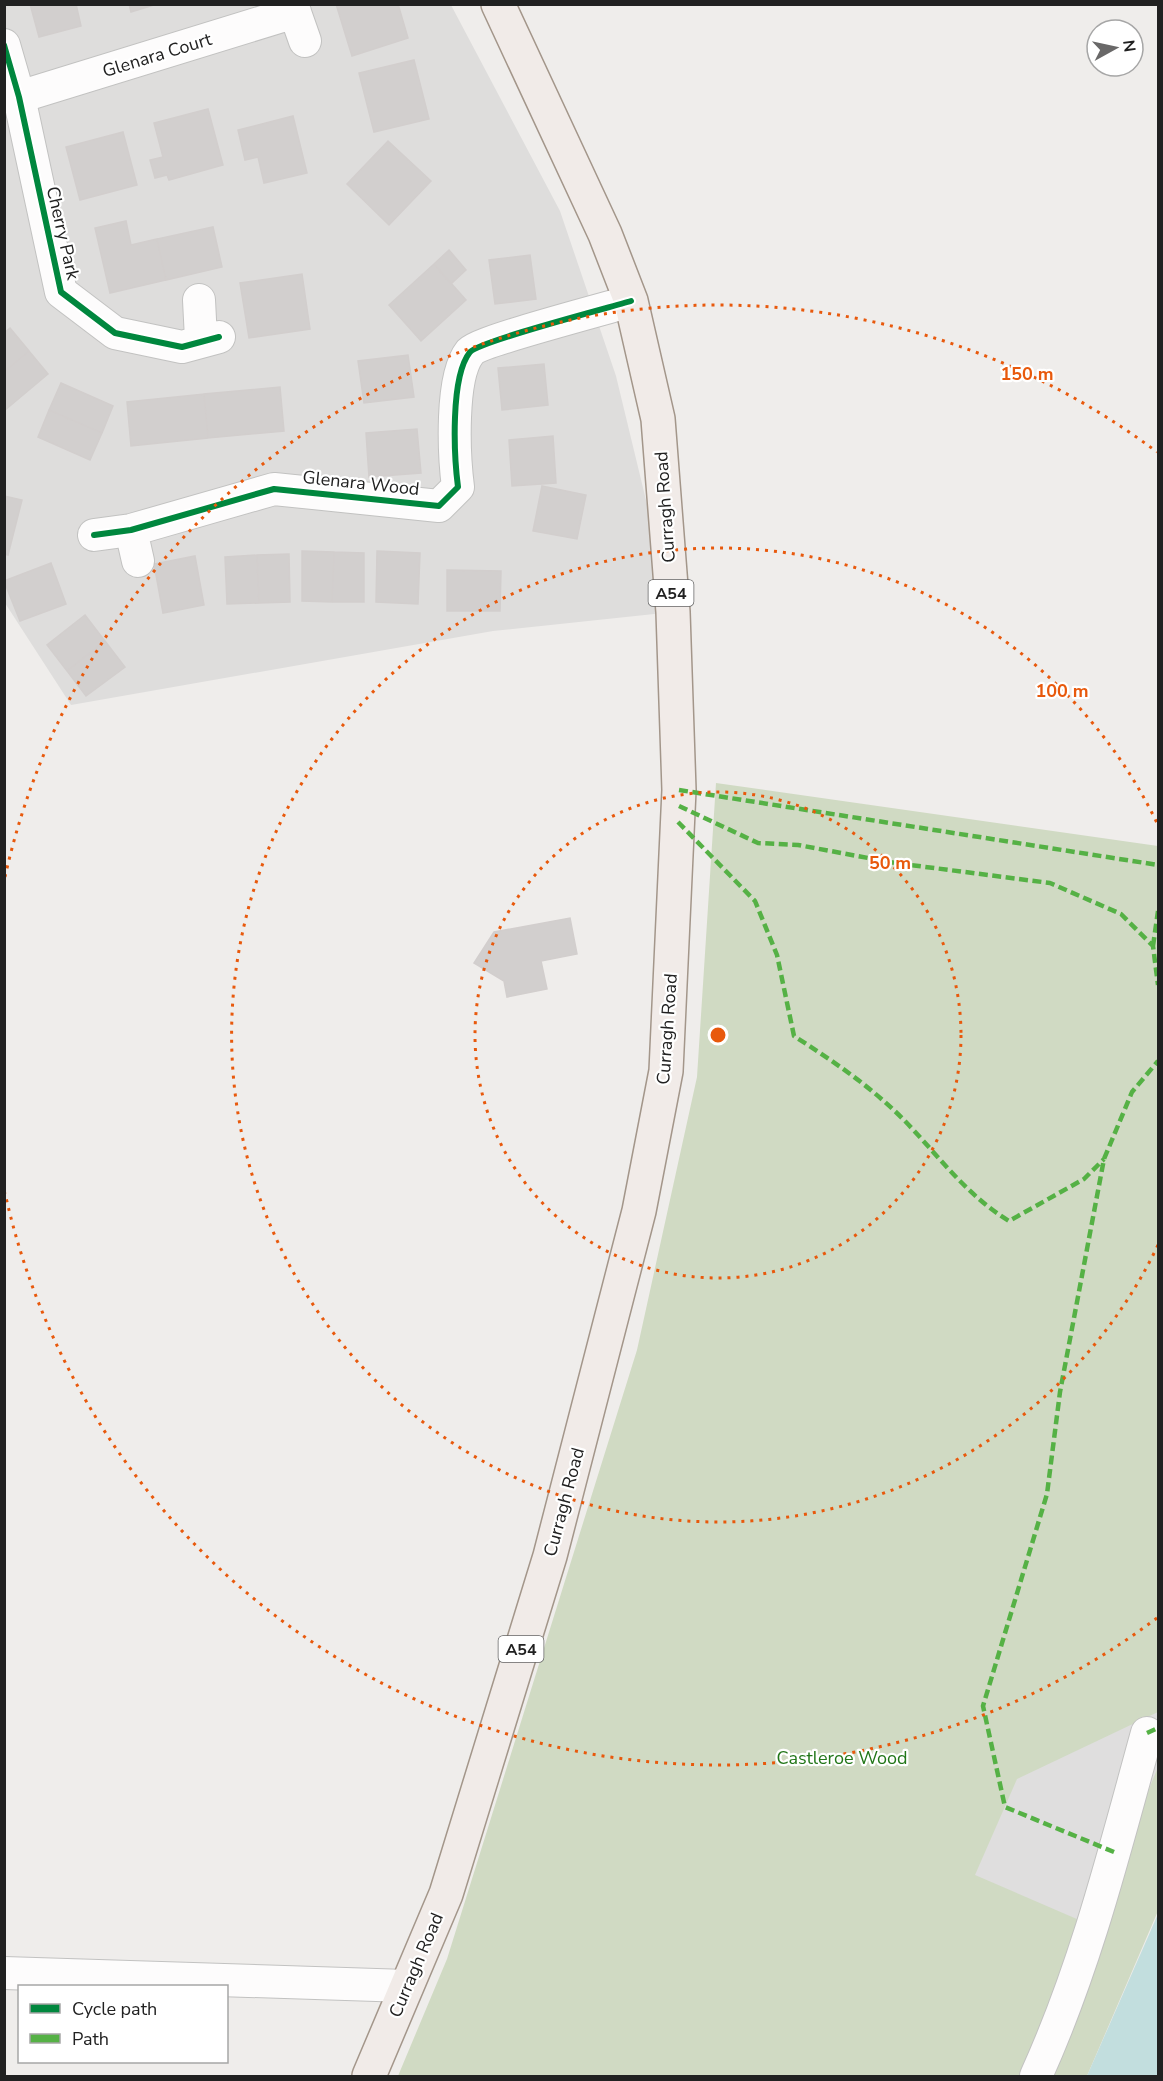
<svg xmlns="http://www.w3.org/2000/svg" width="1163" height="2081" font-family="'Nunito Sans',sans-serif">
  <rect width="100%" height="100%" fill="#efedeb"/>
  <!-- residential -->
  <path fill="#dedddc" d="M 4,5 L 451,5 L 560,211 L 616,376 L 673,612 L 493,631 L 71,705 L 5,603 Z"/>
  <!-- forest -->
  <path fill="#d0dac3" d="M 716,783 L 1158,846 L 1158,1911 L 1087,2076 L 398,2076 L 447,1959 L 637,1350 L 697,1077 Z"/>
  <!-- parking -->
  <path fill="#dfdede" d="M 1158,1712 L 1158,1767 L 1093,1926 L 975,1875 L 1017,1779 Z"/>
  <!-- water -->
  <path fill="#c2dede" d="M 1158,1914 L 1158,2076 L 1087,2076 Z"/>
  <!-- building -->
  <path fill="#d2cfce" stroke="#d2cecd" stroke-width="1.5" d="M 30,4 L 76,4 L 81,26 L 39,37 Z
    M 129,4 L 157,4 L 131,12 Z
    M 336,4 L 398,4 L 408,38 L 352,56 Z
    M 414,60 L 429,119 L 374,132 L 359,73 Z
    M 208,109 L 223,165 L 169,180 L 167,175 L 155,178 L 150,160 L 163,157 L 154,123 Z
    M 293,116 L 307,173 L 264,183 L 258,157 L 245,160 L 238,130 Z
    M 123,132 L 137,185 L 80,200 L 66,147 Z
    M 388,141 L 431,181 L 389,225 L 347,184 Z
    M 126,221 L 131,245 L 157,239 L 166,280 L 110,293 L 95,228 Z
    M 213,227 L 222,267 L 166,280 L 157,239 Z
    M 449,250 L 466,270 L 451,284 L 434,264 Z
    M 530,255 L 536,299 L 495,304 L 489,260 Z
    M 434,264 L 466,300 L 421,341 L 389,305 Z
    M 302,274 L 310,329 L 249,338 L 240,283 Z
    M 10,328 L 29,351 L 4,372 L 4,333 Z
    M 29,351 L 48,374 L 4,411 L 4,372 Z
    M 408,355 L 414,397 L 364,403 L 358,361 Z
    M 544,364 L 548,405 L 502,410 L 498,368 Z
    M 61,383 L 113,406 L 102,433 L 49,410 Z
    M 280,387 L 284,431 L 208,438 L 204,394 Z
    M 204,394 L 208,438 L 131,446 L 127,402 Z
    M 49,410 L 102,433 L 90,460 L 38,437 Z
    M 417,429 L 421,473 L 369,477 L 366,433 Z
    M 553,436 L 556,483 L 512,486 L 509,440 Z
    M 542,486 L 586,495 L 577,539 L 533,531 Z
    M 4,496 L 22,500 L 8,555 L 4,554 Z
    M 302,551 L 334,552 L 332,602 L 302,601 Z
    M 377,551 L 420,553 L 418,604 L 376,602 Z
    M 334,552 L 364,553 L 364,602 L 332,602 Z
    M 289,554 L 290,602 L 259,603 L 257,555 Z
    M 257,555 L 259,603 L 227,604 L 225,557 Z
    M 195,556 L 204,605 L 163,613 L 154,564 Z
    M 51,563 L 66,604 L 20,621 L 4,581 Z
    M 447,570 L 501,571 L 500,611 L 447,611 Z
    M 85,615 L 105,641 L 67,671 L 47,645 Z
    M 105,641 L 125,667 L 86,696 L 67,671 Z
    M 570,918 L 577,954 L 541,961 L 547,989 L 507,997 L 504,981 L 474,963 L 494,932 Z"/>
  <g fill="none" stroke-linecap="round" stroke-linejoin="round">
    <defs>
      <path id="minor" d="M 292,4 L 305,41
        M 4,45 L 19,97 L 61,292 L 115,333 L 182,347 L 219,337
        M 19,97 L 295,12
        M 199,300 L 201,339
        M 131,530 L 138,561
        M 94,535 L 131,530 L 274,489 L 439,506 L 458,487 C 454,456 450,377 470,352 C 480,341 608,308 631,301
        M 4,1973 L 407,1986
        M 1036,2076 C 1086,1966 1115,1849 1147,1733"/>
      <path id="major" d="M 369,2076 L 446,1894 L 550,1556 L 639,1211 L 666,1071 L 679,790 L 673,612 L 658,419 L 631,301 L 605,234 L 498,4"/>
    </defs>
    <!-- minor casing -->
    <use href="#minor" stroke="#c2c2c1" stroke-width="34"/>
    <!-- major casing -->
    <use href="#major" stroke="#a3968a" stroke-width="36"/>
    <!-- minor -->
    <use href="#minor" stroke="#fdfcfc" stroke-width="32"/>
    <!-- major -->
    <use href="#major" stroke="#f1ebe8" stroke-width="33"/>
    <!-- quiet -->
    <path stroke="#55b145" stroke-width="4.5" stroke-dasharray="9 4.5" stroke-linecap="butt" d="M 679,790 L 1158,865
      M 679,806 L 758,843 L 798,845 L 895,863 L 1050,883 L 1121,914 L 1153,946 L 1158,985
      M 678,822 L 755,901 L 777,955 L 794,1036 C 833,1061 870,1086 903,1119 C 938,1155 966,1195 1009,1221 L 1084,1179 L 1104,1159
      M 1153,946 L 1158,911
      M 1147,1733 L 1158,1728
      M 1114,1852 L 1005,1807 L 983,1706 L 1047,1494 L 1060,1392 L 1104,1159 L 1132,1092 L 1158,1061"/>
    <defs>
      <path id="cycleway" d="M 4,45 L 19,97 L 61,292 L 115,333 L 182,347 L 219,337
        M 94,535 L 131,530 L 274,489 L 439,506 L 458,487 C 454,456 450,377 470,352 C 480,341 608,308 631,301"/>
    </defs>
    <!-- cycleway casing -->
    <use href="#cycleway" stroke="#fff" stroke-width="10"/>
    <!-- cycleway -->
    <use href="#cycleway" stroke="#00873e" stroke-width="6"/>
  </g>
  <!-- distance rings -->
  <g fill="none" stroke="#e8590c" stroke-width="3" stroke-dasharray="3 6">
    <circle cx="718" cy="1035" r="243"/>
    <path d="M1158 1245A487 487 0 1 1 1158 825"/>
    <path d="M1157 1618A730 730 0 0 1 5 1193M5 877A730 730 0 0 1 1157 452"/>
  </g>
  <g text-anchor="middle" stroke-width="4.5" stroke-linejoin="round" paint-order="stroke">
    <!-- shield labels -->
    <g fill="#fff" stroke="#646464" stroke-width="1.5">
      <rect x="648.5" y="580" width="45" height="26" rx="4.5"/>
      <rect x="498.5" y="1636" width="45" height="26" rx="4.5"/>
    </g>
    <g font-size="16" font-weight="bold" fill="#212121">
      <text x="671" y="599">A54</text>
      <text x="521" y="1655">A54</text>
    </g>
    <!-- street labels -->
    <g font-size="18" fill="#212121" stroke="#fff">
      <text transform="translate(157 55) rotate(-17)" y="6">Glenara Court</text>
      <text transform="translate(63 233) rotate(77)" y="6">Cherry Park</text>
      <text transform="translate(361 483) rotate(6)" y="6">Glenara Wood</text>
      <text transform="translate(665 507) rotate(-94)" y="6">Curragh Road</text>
      <text transform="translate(667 1029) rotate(-86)" y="6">Curragh Road</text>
      <text transform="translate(564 1502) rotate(-75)" y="6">Curragh Road</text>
      <text transform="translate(416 1965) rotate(-67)" y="6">Curragh Road</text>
    </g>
    <!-- park labels -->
    <g font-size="18" fill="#217618" stroke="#fff">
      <text x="842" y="1764">Castleroe Wood</text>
    </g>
  </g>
  <circle cx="718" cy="1035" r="9" fill="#e8590c" stroke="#fff" stroke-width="3"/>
  <g font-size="18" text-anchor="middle" font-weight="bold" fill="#e8590c" stroke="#fff" stroke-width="4.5" stroke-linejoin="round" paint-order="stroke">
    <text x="1027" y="380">150 m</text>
    <text x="1062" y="697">100 m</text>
    <text x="890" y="869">50 m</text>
  </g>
  <!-- border -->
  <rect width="1163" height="2081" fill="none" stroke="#212121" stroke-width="12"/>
  <!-- legend -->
  <rect x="18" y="1985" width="210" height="78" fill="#ffffff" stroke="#a6a6a6" stroke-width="1.5"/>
  <rect x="30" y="2004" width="30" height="9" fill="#00873e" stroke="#a6a6a6" stroke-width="1.5"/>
  <text x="72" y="2015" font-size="18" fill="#212121">Cycle path</text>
  <rect x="30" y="2034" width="30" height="9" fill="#55b145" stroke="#a6a6a6" stroke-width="1.5"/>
  <text x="72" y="2045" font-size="18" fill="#212121">Path</text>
  <!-- north arrow -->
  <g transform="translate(1115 48) rotate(82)"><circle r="28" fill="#ffffff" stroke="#a6a6a6" stroke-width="1.5"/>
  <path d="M0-4.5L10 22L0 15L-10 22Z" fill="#696868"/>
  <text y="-9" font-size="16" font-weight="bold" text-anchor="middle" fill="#212121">N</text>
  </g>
</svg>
